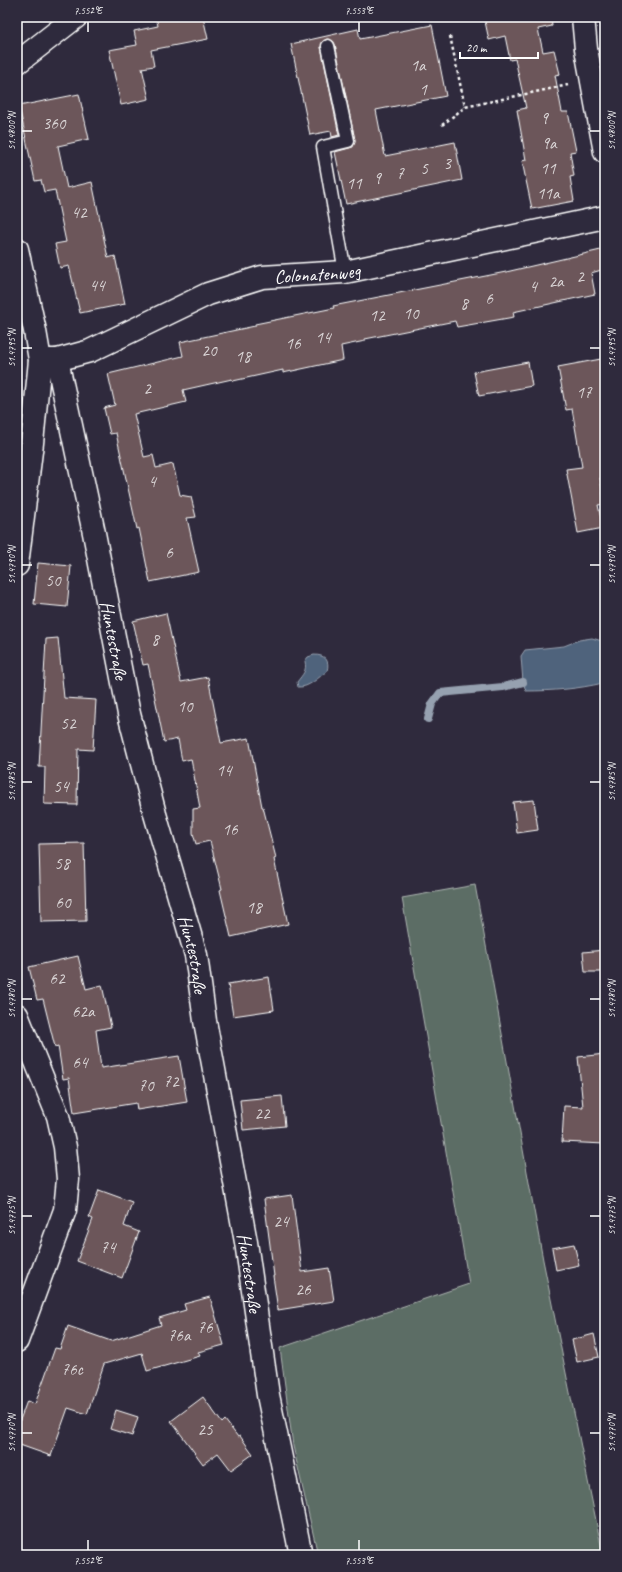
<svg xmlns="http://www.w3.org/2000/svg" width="622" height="1572" font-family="Caveat,sans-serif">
  <rect width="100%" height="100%" fill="#2f2a3d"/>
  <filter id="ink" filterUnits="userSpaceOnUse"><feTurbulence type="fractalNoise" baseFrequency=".025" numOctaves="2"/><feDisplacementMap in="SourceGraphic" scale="8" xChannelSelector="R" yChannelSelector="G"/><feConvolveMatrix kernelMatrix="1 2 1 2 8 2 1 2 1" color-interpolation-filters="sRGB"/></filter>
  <g filter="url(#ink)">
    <!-- green -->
    <path fill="#5c6d65" stroke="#aeb6b2" d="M 475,885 L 543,1260 L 603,1555 L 318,1555 L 293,1446 L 280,1348 L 469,1284 L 402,898 Z"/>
    <!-- water -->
    <path fill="#50637b" stroke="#96a1b0" d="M 592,638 L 602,641 L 605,644 L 605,679 L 603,683 C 578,689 552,691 526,691 L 523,682 L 521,656 L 525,650 L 564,646 L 579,640 Z
      M 314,655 C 325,655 330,660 327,671 C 319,677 309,688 298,687 L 297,682 C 303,674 307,671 305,661 L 308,657 Z"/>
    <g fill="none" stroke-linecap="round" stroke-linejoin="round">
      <!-- stream -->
      <path stroke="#96a1b0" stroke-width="8" d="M 428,719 L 432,704 L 440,693 L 503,687 L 523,682"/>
    </g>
    <!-- building -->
    <path fill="#6c575a" stroke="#fff" d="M 156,17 L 203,17 L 208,39 L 151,50 L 154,66 L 142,68 L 149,99 L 121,105 L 109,50 L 137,45 L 134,31 L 158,26 Z
      M 484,17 L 551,17 L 552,26 L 538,29 L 543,52 L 554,50 L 560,74 L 555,75 L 562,112 L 568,112 L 576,151 L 570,152 L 574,176 L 570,177 L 574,201 L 532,209 L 522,161 L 526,160 L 517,110 L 526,108 L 515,59 L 510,60 L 505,36 L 489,40 Z
      M 432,25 L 446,96 L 376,110 L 385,156 L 455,142 L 462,180 L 346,204 L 335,152 L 353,147 L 355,140 L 335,44 L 333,41 L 327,39 L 323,41 L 321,47 L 339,135 L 332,137 L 331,131 L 310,135 L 291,44 L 358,29 L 360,39 Z
      M 79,94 L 89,139 L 58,146 L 67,188 L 92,182 L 108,258 L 115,256 L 125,304 L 80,313 L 69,266 L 60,268 L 55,244 L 66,242 L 55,190 L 44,192 L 41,180 L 35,181 L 19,106 Z
      M 605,249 L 605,269 L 591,273 L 595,294 L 513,312 L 514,317 L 457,327 L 455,321 L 365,339 L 365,341 L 341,346 L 343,360 L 283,373 L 283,370 L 233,381 L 232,379 L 183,390 L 186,402 L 134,414 L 144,457 L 153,455 L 156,468 L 173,464 L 180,495 L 191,497 L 196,517 L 187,518 L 199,572 L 150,582 L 139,528 L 137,529 L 116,433 L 110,434 L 104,408 L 115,405 L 108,374 L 183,356 L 180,342 L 255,326 L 255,324 L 334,308 L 333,306 L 506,272 Z
      M 601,359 L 605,381 L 605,478 L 600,478 L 605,504 L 598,505 L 603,528 L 578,533 L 566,469 L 582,467 L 572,409 L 566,410 L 558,367 Z
      M 528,362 L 532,386 L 479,396 L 474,372 Z
      M 38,563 L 71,566 L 67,607 L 34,604 Z
      M 166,613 L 181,682 L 208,677 L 221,743 L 249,738 L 262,807 L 263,807 L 276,858 L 274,859 L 288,924 L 231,937 L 220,890 L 222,889 L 210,841 L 196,844 L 193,833 L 193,809 L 200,808 L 191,759 L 182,761 L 178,739 L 164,742 L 148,664 L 143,665 L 133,621 Z
      M 58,638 L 64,698 L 96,700 L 93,750 L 78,749 L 77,805 L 44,804 L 45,767 L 39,767 L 46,639 Z
      M 534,800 L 538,830 L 517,833 L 513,802 Z
      M 84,843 L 86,921 L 41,922 L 39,844 Z
      M 605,950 L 605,972 L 585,972 L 583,952 Z
      M 78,956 L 86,989 L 102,985 L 111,1027 L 96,1030 L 101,1068 L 179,1056 L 187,1102 L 137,1110 L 136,1103 L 74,1113 L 69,1078 L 63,1079 L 58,1046 L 55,1047 L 43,999 L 37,1000 L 29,967 Z
      M 269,977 L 274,1010 L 233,1016 L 228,984 Z
      M 605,1054 L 605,1144 L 562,1142 L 564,1106 L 583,1107 L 578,1057 Z
      M 282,1096 L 285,1126 L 243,1130 L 240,1100 Z
      M 99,1190 L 132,1202 L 124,1226 L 139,1232 L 122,1278 L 77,1261 L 93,1219 L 89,1217 Z
      M 292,1195 L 302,1272 L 329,1268 L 334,1301 L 278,1310 L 273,1276 L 274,1276 L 264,1199 Z
      M 574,1244 L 579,1265 L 556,1270 L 552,1248 Z
      M 210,1297 L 224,1345 L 198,1352 L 200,1356 L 147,1371 L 142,1353 L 104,1364 L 87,1414 L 68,1408 L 51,1456 L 17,1444 L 17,1428 L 27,1401 L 35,1404 L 55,1348 L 60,1349 L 68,1326 L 111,1341 L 161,1325 L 159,1318 L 186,1310 L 184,1304 Z
      M 594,1334 L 599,1357 L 577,1362 L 572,1340 Z
      M 203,1397 L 222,1423 L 225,1420 L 238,1437 L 240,1436 L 253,1454 L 231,1470 L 218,1453 L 203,1464 L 171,1421 Z
      M 116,1410 L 138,1417 L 132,1436 L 110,1429 Z"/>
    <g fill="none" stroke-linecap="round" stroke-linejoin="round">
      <defs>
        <path id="lane" d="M 328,46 L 348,141 L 323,147 L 345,272"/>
        <g id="street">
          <path d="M 583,17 L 586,49 L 605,152"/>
          <path d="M 17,63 L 76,17"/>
          <path d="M 17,249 L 35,331 L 40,360 L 32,443 L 17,565"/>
          <path id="s1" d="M 40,360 L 57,360 L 90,351 L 208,294 L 262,277 L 345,272 L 605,217"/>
          <path id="s2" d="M 57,360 L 94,533 L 129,714 L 155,814 L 196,955 L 205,1021 L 246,1242 L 268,1395 L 301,1555"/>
          <path d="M 17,1015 L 58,1116 L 65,1147 L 68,1179 L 65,1210 L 17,1341"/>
        </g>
      </defs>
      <!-- lane casing -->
      <use href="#lane" stroke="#fff" stroke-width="15"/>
      <!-- street casing -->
      <use href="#street" stroke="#fff" stroke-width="25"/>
      <!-- path -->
      <path stroke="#fff" stroke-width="2.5" stroke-dasharray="3 3" stroke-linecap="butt" d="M 450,36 L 465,107
        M 442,125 L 465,107 L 568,85"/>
      <!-- lane -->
      <use href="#lane" stroke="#2f2a3d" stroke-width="12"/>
      <!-- street -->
      <use href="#street" stroke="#2f2a3d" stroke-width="22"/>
    </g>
  </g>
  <!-- ticks -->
  <path fill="none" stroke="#fff" stroke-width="1.5" d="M 88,22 L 88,32M 359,22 L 359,32M 22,131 L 32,131M 590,131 L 600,131M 22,348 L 32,348M 590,348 L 600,348M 22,565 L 32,565M 590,565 L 600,565M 22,782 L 32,782M 590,782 L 600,782M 22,999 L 32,999M 590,999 L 600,999M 22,1216 L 32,1216M 590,1216 L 600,1216M 22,1433 L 32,1433M 590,1433 L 600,1433M 88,1540 L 88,1550M 359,1540 L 359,1550"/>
  <g text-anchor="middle" stroke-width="3" stroke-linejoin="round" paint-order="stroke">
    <!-- number labels -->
    <g font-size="17" fill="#dad5d6">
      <text x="418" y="71">1a</text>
      <text x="423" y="95">1</text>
      <text x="544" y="124">9</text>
      <text x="54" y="129">360</text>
      <text x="549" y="149">9a</text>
      <text x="447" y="169">3</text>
      <text x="424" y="174">5</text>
      <text x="548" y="174">11</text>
      <text x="400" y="179">7</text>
      <text x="377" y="184">9</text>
      <text x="354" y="189">11</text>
      <text x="548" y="199">11a</text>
      <text x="79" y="218">42</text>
      <text x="580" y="282">2</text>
      <text x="556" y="287">2a</text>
      <text x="97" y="291">44</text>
      <text x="533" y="292">4</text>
      <text x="489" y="304">6</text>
      <text x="464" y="309">8</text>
      <text x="411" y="319">10</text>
      <text x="377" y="321">12</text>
      <text x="323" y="343">14</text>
      <text x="293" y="349">16</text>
      <text x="209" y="356">20</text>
      <text x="243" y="362">18</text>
      <text x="147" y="394">2</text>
      <text x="584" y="398">17</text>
      <text x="152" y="487">4</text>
      <text x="169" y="558">6</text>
      <text x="53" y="586">50</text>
      <text x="155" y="645">8</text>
      <text x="185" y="712">10</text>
      <text x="68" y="729">52</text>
      <text x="224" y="776">14</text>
      <text x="61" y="792">54</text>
      <text x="230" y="835">16</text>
      <text x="62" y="869">58</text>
      <text x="63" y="908">60</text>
      <text x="254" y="913">18</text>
      <text x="57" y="984">62</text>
      <text x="83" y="1017">62a</text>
      <text x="80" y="1068">64</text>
      <text x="171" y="1087">72</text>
      <text x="146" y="1091">70</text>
      <text x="262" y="1119">22</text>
      <text x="281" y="1227">24</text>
      <text x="108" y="1253">74</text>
      <text x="303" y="1295">26</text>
      <text x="205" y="1333">76</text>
      <text x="179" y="1341">76a</text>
      <text x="72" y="1375">76c</text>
      <text x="205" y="1435">25</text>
    </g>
    <!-- street labels -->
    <g font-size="19" fill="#fff" stroke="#2f2a3d">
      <text dy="7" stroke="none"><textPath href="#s1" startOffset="294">Colonatenweg</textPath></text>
      <text dy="7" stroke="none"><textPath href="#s2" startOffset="286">Huntestraße</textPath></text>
      <text dy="7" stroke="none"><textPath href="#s2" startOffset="610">Huntestraße</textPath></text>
      <text dy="7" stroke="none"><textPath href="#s2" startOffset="934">Huntestraße</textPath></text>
    </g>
  </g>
  <!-- margin -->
  <rect width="622" height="1572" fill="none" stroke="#2f2a3d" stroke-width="44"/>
  <!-- scale -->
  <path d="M460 52v6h78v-6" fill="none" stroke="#ffffff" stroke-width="2"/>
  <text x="466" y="52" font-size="12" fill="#ffffff" stroke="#2f2a3d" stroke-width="3" paint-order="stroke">20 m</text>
  <rect x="22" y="22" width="578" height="1528" fill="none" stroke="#fff" stroke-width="1.5"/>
  <g font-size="10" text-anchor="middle" fill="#fff">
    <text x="88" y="14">7.552°E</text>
    <text x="359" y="14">7.553°E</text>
    <text transform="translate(11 131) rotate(-90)" y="4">51.4800°N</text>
    <text transform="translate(611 131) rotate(-90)" y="4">51.4800°N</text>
    <text transform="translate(11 348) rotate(-90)" y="4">51.4795°N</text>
    <text transform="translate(611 348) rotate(-90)" y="4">51.4795°N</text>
    <text transform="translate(11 565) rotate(-90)" y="4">51.4790°N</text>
    <text transform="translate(611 565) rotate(-90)" y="4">51.4790°N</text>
    <text transform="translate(11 782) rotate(-90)" y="4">51.4785°N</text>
    <text transform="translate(611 782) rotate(-90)" y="4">51.4785°N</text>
    <text transform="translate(11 999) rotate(-90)" y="4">51.4780°N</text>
    <text transform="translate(611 999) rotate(-90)" y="4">51.4780°N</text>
    <text transform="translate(11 1216) rotate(-90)" y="4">51.4775°N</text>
    <text transform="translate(611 1216) rotate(-90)" y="4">51.4775°N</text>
    <text transform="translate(11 1433) rotate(-90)" y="4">51.4770°N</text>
    <text transform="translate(611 1433) rotate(-90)" y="4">51.4770°N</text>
    <text x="88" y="1564">7.552°E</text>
    <text x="359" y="1564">7.553°E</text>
  </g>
</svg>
